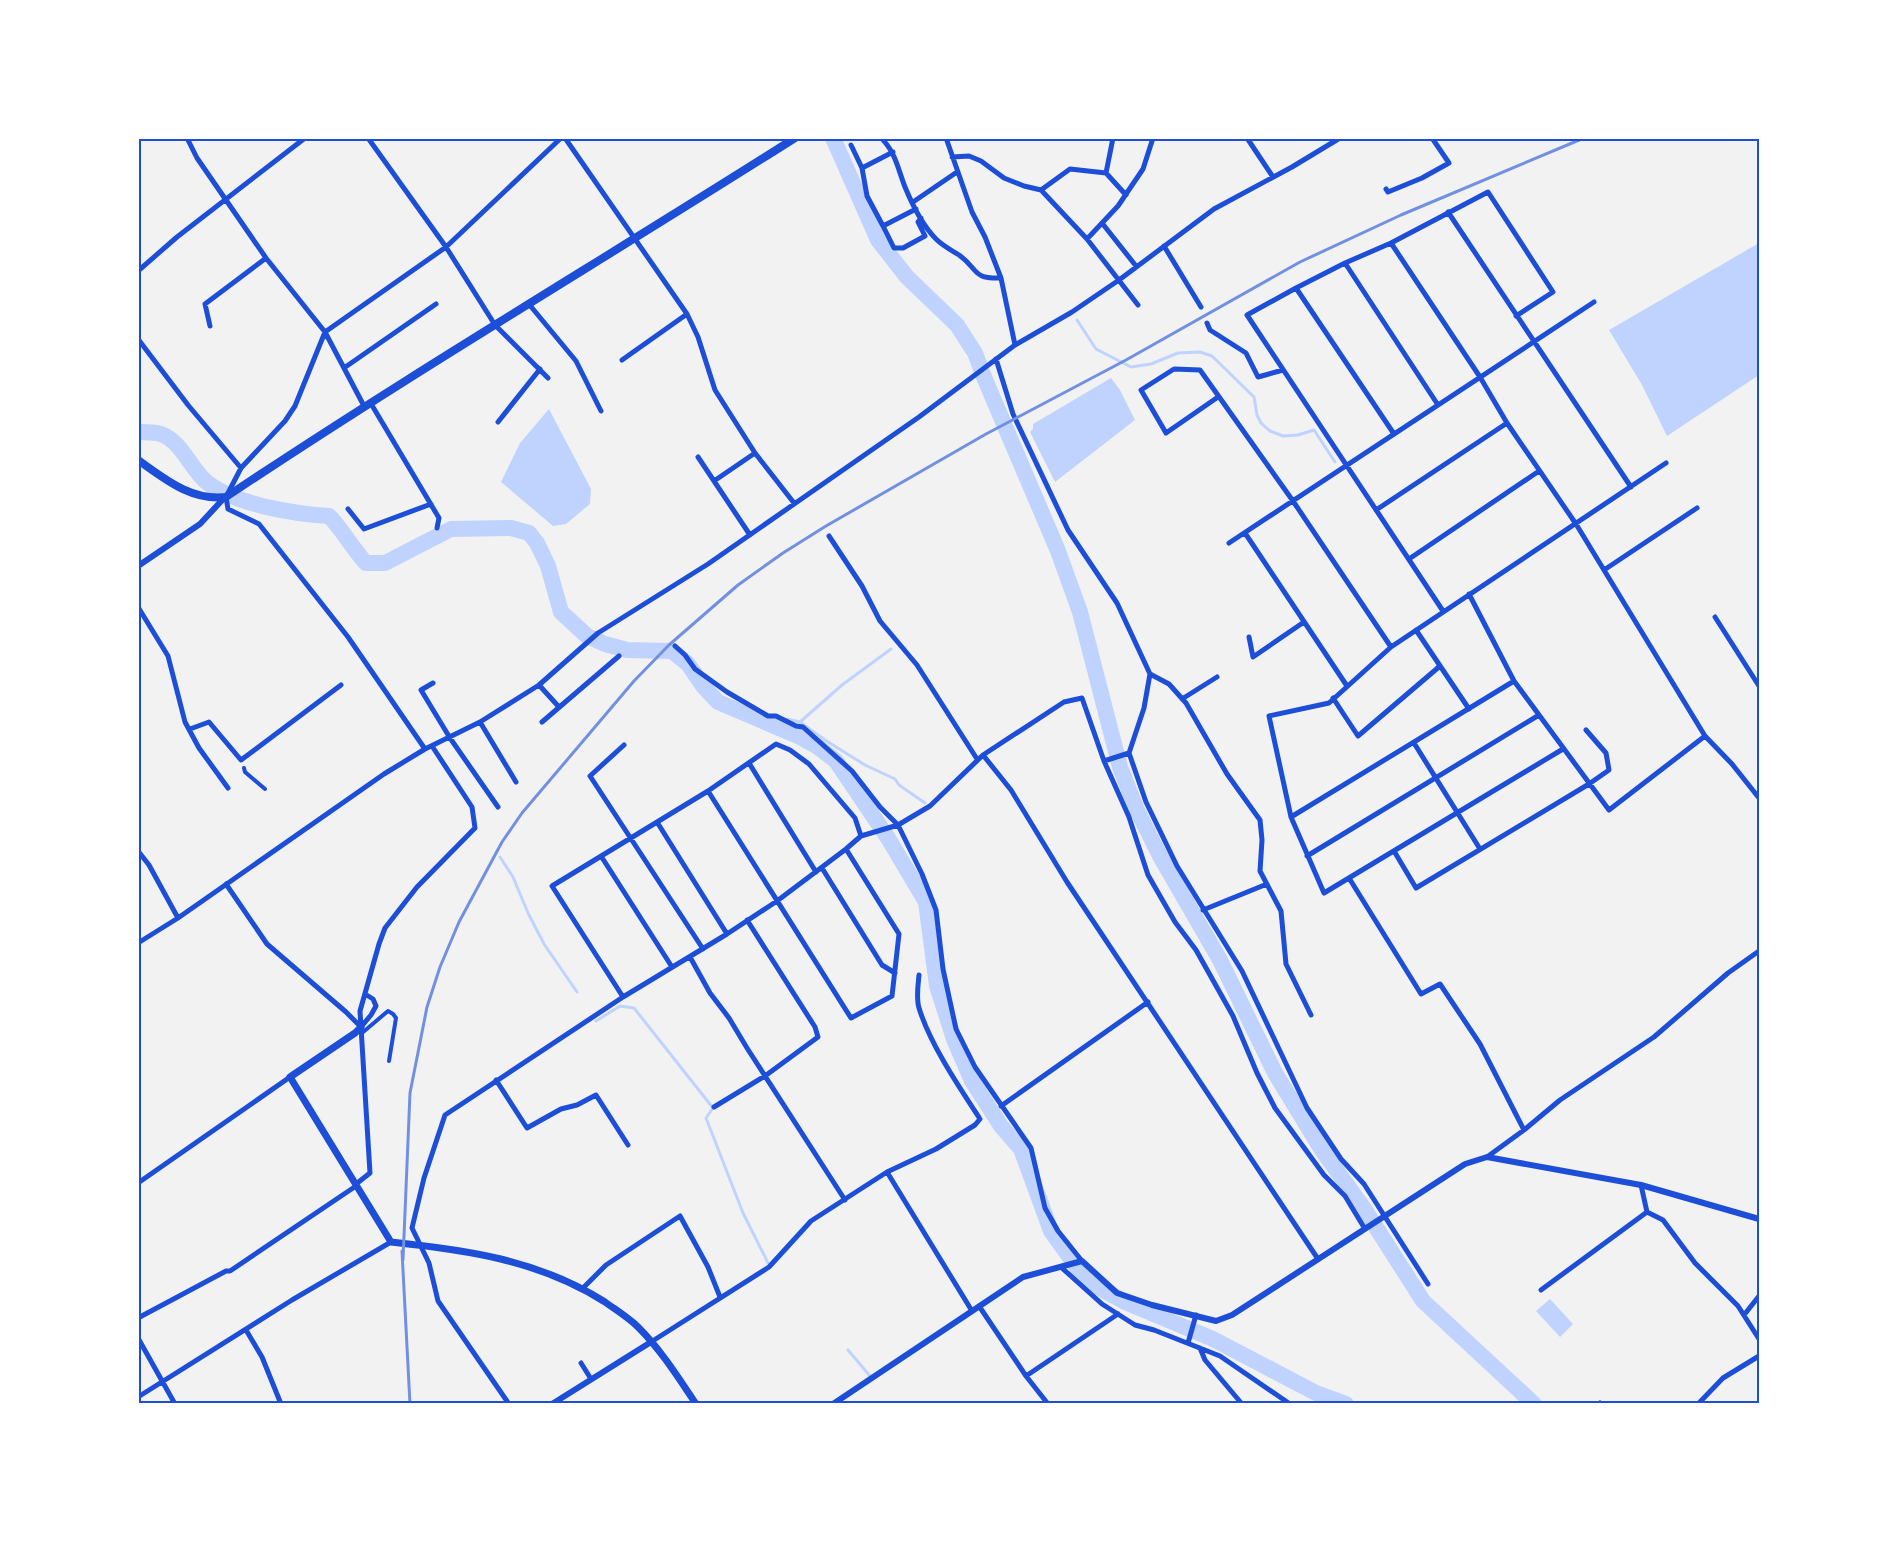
<svg xmlns="http://www.w3.org/2000/svg" width="1897" height="1542" font-family="'DejaVu Sans',sans-serif">
  <rect width="100%" height="100%" fill="#f2f2f2"/>
  <!-- water -->
  <path fill="#bfd3fe" d="M 1759,243 L 1759,375 L 1667,436 L 1642,385 L 1609,330 Z
    M 1111,378 L 1120,390 L 1135,420 L 1055,482 L 1030,432 L 1033,429 L 1033,424 Z
    M 549,409 L 591,489 L 590,504 L 566,524 L 553,526 L 501,482 L 520,443 Z
    M 1550,1299 L 1573,1324 L 1560,1337 L 1536,1311 Z"/>
  <g fill="none" stroke-linecap="round" stroke-linejoin="round">
    <!-- stream -->
    <path stroke="#bfd3fe" stroke-width="3" d="M 1077,320 L 1096,349 L 1131,367 L 1151,364 L 1178,353 L 1200,352 L 1212,356 L 1254,397 L 1257,415 L 1261,423 L 1270,431 L 1283,436 L 1298,435 L 1314,430 L 1335,462
      M 787,719 L 800,722 L 842,685 L 891,649
      M 800,722 L 825,740 L 865,765 L 895,779 L 899,785 L 925,803
      M 500,857 L 513,877 L 528,913 L 544,944 L 577,992
      M 596,1021 L 620,1006 L 634,1008 L 713,1108 L 706,1118 L 743,1213 L 768,1263
      M 848,1350 L 870,1376"/>
    <!-- river -->
    <path stroke="#bfd3fe" stroke-width="16" d="M 833,138 L 878,240 L 907,277 L 957,325 L 975,353 L 984,377 L 1058,551 L 1080,612 L 1120,767 L 1136,808 L 1160,856 L 1220,960 L 1275,1073 L 1322,1150 L 1365,1210 L 1423,1301 L 1534,1404
      M 138,432 C 145,432 155,432 161,434 C 183,442 191,471 209,484 C 238,505 295,514 329,516 C 343,530 352,548 366,563 L 385,563 L 451,529 L 511,528 L 529,533 L 537,543 L 548,566 L 561,612 L 587,636 L 605,644 L 627,650 L 672,651 L 688,664 L 703,686 L 718,702 L 800,737 L 818,747 L 836,761 L 888,838 L 926,902 L 937,986 L 954,1039 L 972,1081 L 1001,1126 L 1021,1149 L 1051,1231 L 1087,1281 L 1125,1302 L 1213,1339 L 1316,1393 L 1346,1404"/>
    <!-- pedestrian -->
    <path stroke="#1d4ed8" stroke-width="4" d="M 244,768 L 245,772 L 265,789
      M 362,1033 L 388,1011 L 393,1014 L 396,1018 L 389,1061"/>
    <!-- minor -->
    <path stroke="#1d4ed8" stroke-width="5" d="M 187,138 L 197,158 L 266,258 L 325,332 L 364,406
      M 368,138 L 446,247 L 495,325 L 548,378
      M 565,138 L 687,314 L 698,337 L 715,390 L 755,453 L 794,503
      M 881,138 C 895,151 898,169 905,187 C 912,204 923,226 936,239 C 943,246 951,250 959,255 C 979,269 971,279 1001,278
      M 946,138 L 972,212 L 985,237 L 1001,278 L 1015,345
      M 1247,138 L 1273,177
      M 851,145 L 862,168
      M 952,157 L 969,156 L 981,161 L 1004,178 L 1024,186 L 1041,190 L 1087,239 L 1138,305
      M 1106,173 L 1113,138
      M 1386,189 L 1388,192 L 1422,178 L 1449,163 L 1432,138
      M 1041,190 L 1070,169 L 1106,173 L 1126,195
      M 913,202 L 957,172
      M 916,209 L 883,226 L 894,248 L 903,248 L 925,236 L 918,222 L 921,218
      M 1448,212 L 1631,487
      M 1102,223 L 1136,266
      M 883,226 L 867,196 L 862,168 L 893,152
      M 1087,239 L 1118,206 L 1143,169 L 1153,138
      M 1391,243 L 1480,377 L 1507,423 L 1576,524 L 1705,736 L 1732,764 L 1759,798
      M 1164,246 L 1201,307
      M 1345,263 L 1438,405
      M 138,271 L 177,237 L 305,138
      M 1296,288 L 1394,434
      M 528,303 L 576,361 L 601,411
      M 1207,323 L 1210,330 L 1246,353 L 1258,377 L 1283,370
      M 210,326 L 205,304 L 266,258
      M 138,339 L 188,405 L 241,468
      M 996,359 L 1013,414 L 1068,530 L 1117,603 L 1150,674 L 1144,708 L 1129,753 L 1146,802 L 1177,866 L 1242,971 L 1307,1108 L 1341,1159 L 1364,1184 L 1428,1284
      M 622,360 L 687,314
      M 344,368 L 436,304
      M 1218,397 L 1166,433 L 1141,390 L 1174,369 L 1200,370 L 1293,501 L 1391,647
      M 370,402 L 439,518 L 437,528
      M 498,422 L 540,369
      M 698,457 L 750,535
      M 714,481 L 755,453
      M 348,509 L 364,529 L 431,504
      M 1376,510 L 1507,423
      M 1245,533 L 1347,686
      M 829,536 L 862,586 L 880,621 L 917,665 L 977,759
      M 1229,543 L 1594,302
      M 1409,559 L 1539,471
      M 1604,570 L 1697,508
      M 1469,594 L 1514,681 L 1609,810 L 1705,736
      M 138,607 L 168,656 L 185,722 L 199,748 L 228,788
      M 1443,611 L 1247,315 L 1296,288 L 1345,263 L 1391,243 L 1488,192 L 1553,292 L 1516,316
      M 1715,617 L 1759,686
      M 1416,630 L 1469,709
      M 1249,637 L 1253,657 L 1304,622
      M 675,646 L 685,655 L 695,669 L 727,692 L 768,716 L 776,716 L 796,726 L 803,727 L 852,771 L 880,807 L 898,825 L 922,874 L 936,910 L 943,969 L 956,1029 L 975,1067 L 1031,1148 L 1045,1208 L 1058,1231 L 1082,1261
      M 1150,674 L 1169,684 L 1186,703 L 1227,774 L 1260,820 L 1262,840 L 1260,871 L 1281,911 L 1286,964 L 1311,1015
      M 433,683 L 421,690 L 450,738 L 498,807
      M 539,685 L 559,707
      M 1333,698 L 1358,736 L 1440,666
      M 1182,699 L 1217,677
      M 480,722 L 516,782
      M 542,722 L 619,656
      M 190,729 L 209,722 L 241,760 L 341,685
      M 1414,743 L 1480,849
      M 624,745 L 590,776 L 703,949
      M 425,749 L 348,637 L 259,524 L 228,509 L 226,497 L 241,468 L 285,421 L 295,406 L 325,332 L 446,247 L 561,138
      M 1563,749 L 1324,893 L 1291,817 L 1269,716 L 1329,703 L 1391,647 L 1666,463
      M 983,755 L 1011,790 L 1067,882 L 1318,1259
      M 1104,761 L 1129,753
      M 749,763 L 816,872
      M 708,791 L 851,1018 L 892,996 L 899,934 L 846,849
      M 1291,817 L 1514,681
      M 657,822 L 727,934
      M 138,851 L 149,865 L 178,918
      M 1394,851 L 1416,888 L 1589,784 L 1609,770 L 1606,753 L 1586,730
      M 601,856 L 672,967
      M 1307,856 L 1539,715
      M 822,868 L 882,965 L 895,973
      M 1349,878 L 1421,994 L 1440,984 L 1480,1044 L 1524,1130
      M 226,884 L 267,944 L 346,1012 L 361,1027 L 371,1015 L 376,1006 L 373,999 L 365,994
      M 1203,910 L 1267,884
      M 138,943 L 178,918 L 384,774 L 425,749 L 480,722 L 539,685 L 598,633 L 708,564 L 919,417 L 1015,345 L 1072,312 L 1119,280 L 1214,209 L 1292,167 L 1340,138
      M 690,957 L 710,993 L 729,1018 L 747,1048 L 845,1200
      M 623,997 L 552,886 L 708,791 L 776,744 L 790,750 L 809,764 L 855,818 L 861,836
      M 496,1080 L 527,1128 L 561,1109 L 577,1105 L 596,1095 L 628,1145
      M 1001,1106 L 1148,1002
      M 714,1107 L 765,1076 L 818,1037 L 815,1027 L 747,920
      M 1487,1157 L 1524,1130 L 1560,1100 L 1654,1037 L 1728,973 L 1759,951
      M 887,1172 L 972,1311
      M 138,1183 L 290,1077
      M 356,1184 L 370,1173 L 360,1011 L 379,944 L 385,928 L 417,887 L 475,828 L 472,807 L 432,746
      M 1647,1212 L 1663,1220 L 1695,1263 L 1738,1306 L 1759,1339
      M 1062,1268 L 1102,1304 L 1135,1325 L 1154,1330 L 1220,1356 L 1290,1404
      M 583,1288 L 606,1265 L 680,1216 L 708,1267 L 720,1297
      M 1541,1290 L 1647,1212 L 1641,1185
      M 979,1306 L 1026,1376 L 1048,1404
      M 1744,1315 L 1759,1296
      M 138,1318 L 226,1271 L 230,1271 L 356,1186
      M 246,1330 L 262,1357 L 281,1404
      M 138,1338 L 175,1404
      M 651,1342 L 769,1267 L 811,1221 L 887,1172 L 936,1149 L 975,1125 L 980,1119 C 959,1087 930,1044 919,1008 C 916,998 918,985 919,975
      M 1188,1343 L 1196,1315
      M 1200,1348 L 1205,1360 L 1242,1404
      M 581,1363 L 591,1379
      M 1026,1376 L 1118,1314
      M 138,1397 L 292,1300 L 391,1242
      M 1600,1403 L 1601,1404
      M 509,1404 L 438,1301 L 429,1263 L 412,1228 L 424,1178 L 445,1115 L 623,997 L 727,934 L 777,901 L 846,849 L 861,836 L 898,825 L 930,806 L 983,755 L 1064,702 L 1082,698 L 1104,761 L 1129,817 L 1148,875 L 1175,922 L 1196,950 L 1233,1016 L 1257,1073 L 1275,1108 L 1324,1175 L 1345,1196 L 1365,1229
      M 1698,1404 L 1723,1378 L 1759,1356"/>
    <!-- tertiary -->
    <path stroke="#1d4ed8" stroke-width="6" d="M 138,566 L 200,524 L 225,497
      M 552,1404 L 651,1342
      M 833,1404 L 1023,1277 L 1082,1261 L 1117,1293 L 1152,1305 L 1216,1321 L 1232,1315 L 1465,1164 L 1487,1157 L 1641,1185 L 1759,1219"/>
    <!-- secondary -->
    <path stroke="#1d4ed8" stroke-width="7" d="M 361,1027 L 355,1033 L 290,1077 L 391,1242 C 467,1250 539,1260 605,1302 C 616,1310 629,1318 638,1327 C 661,1350 678,1377 696,1404"/>
    <!-- trunk -->
    <path stroke="#1d4ed8" stroke-width="8" d="M 138,460 C 165,479 191,501 226,497 C 413,372 606,258 795,138"/>
    <!-- rail -->
    <path stroke="#7290e2" stroke-width="3" d="M 402,1251 L 410,1404
      M 403,1260 L 410,1093 L 427,1007 L 440,967 L 459,922 L 502,842 L 522,813 L 634,681 L 669,645 L 738,585 L 783,553 L 826,526 L 986,434 L 1126,360 L 1300,262 L 1401,215 L 1584,138"/>
  </g>
  <!-- border -->
  <rect width="1897" height="1542" fill="none" stroke="#ffffff" stroke-width="279"/>
  <rect x="140" y="140" width="1618" height="1262" fill="none" stroke="#1d4ed8" stroke-width="2"/>
</svg>
